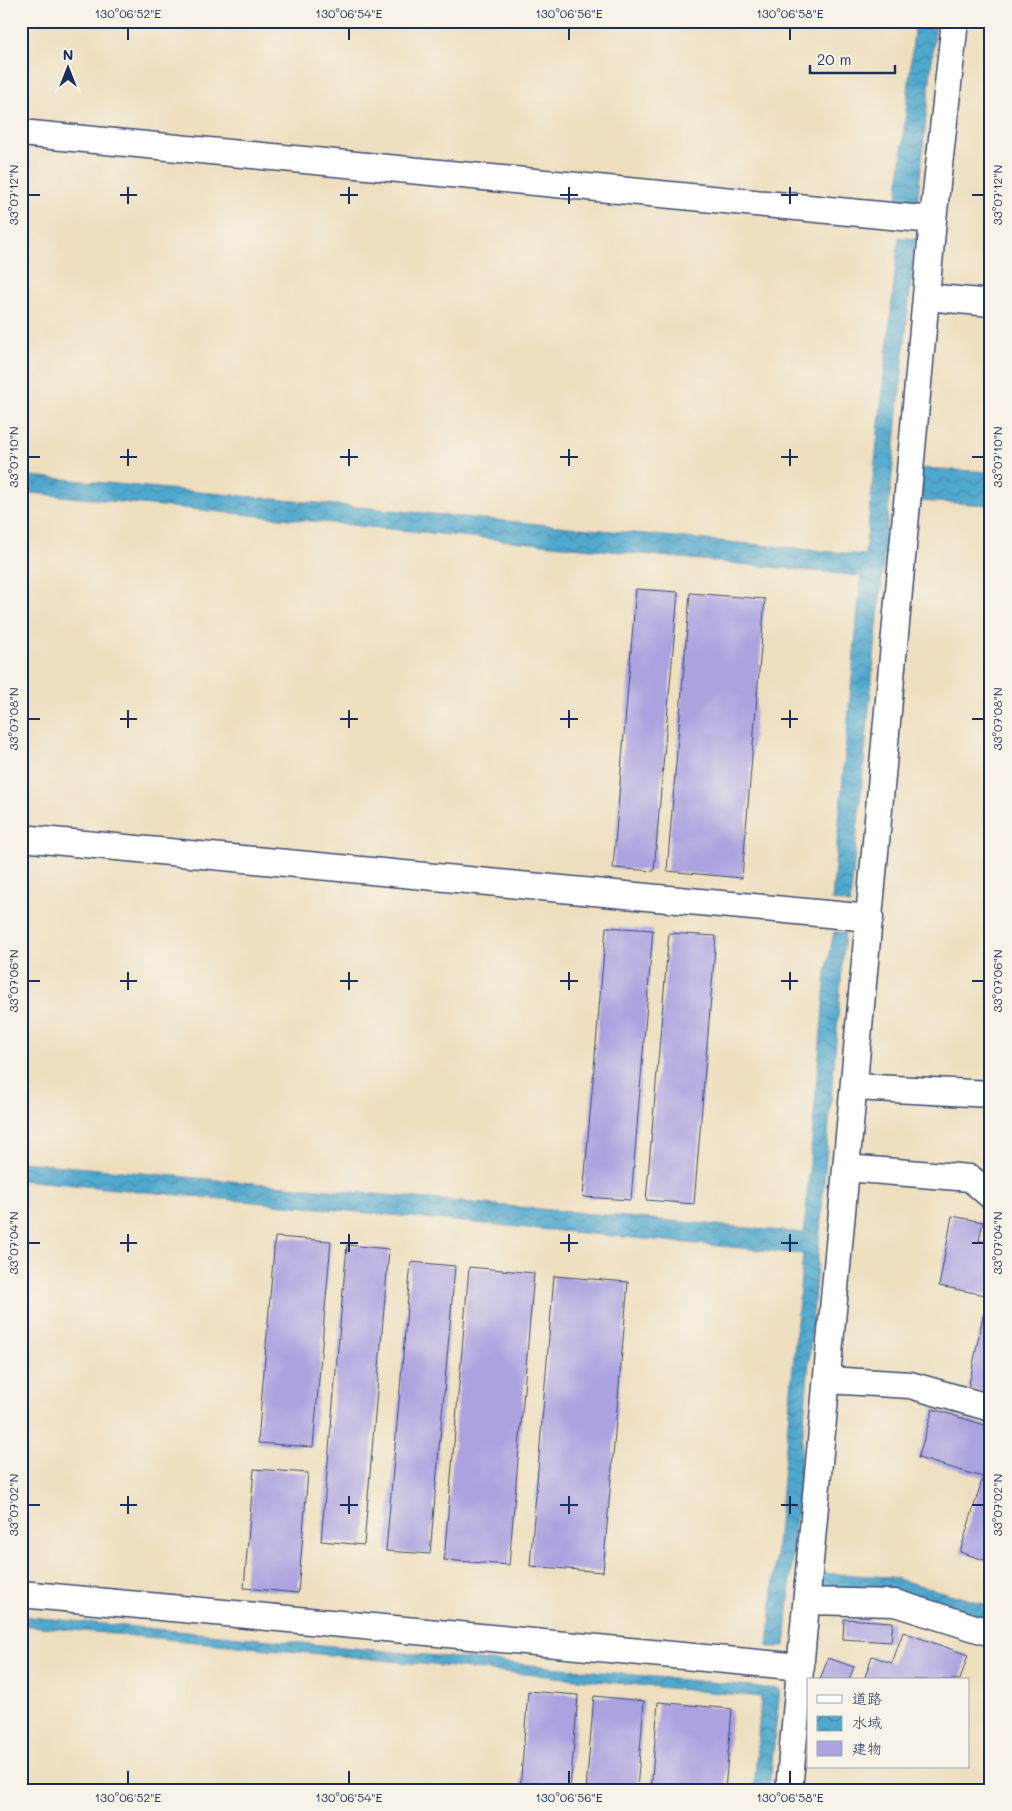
<svg xmlns="http://www.w3.org/2000/svg" width="1012" height="1811" font-family="Mali,'Klee One',sans-serif">
  <defs>
    <pattern id="water-waves" width="16" height="10" patternUnits="userSpaceOnUse" patternTransform="scale(1.25)"><rect width="16" height="10" fill="#50a8cd"/><path d="M0 5q4-4 8 0t8 0" fill="none" stroke="#4289aa"/></pattern>
  </defs>
  <rect width="100%" height="100%" fill="#f7f3e8"/>
  <filter id="ink" filterUnits="userSpaceOnUse"><feTurbulence type="fractalNoise" baseFrequency=".02" numOctaves="2"/><feDisplacementMap in="SourceGraphic" scale="10" xChannelSelector="R" yChannelSelector="G"/><feConvolveMatrix kernelMatrix="1 2 1 2 8 2 1 2 1" color-interpolation-filters="sRGB"/></filter>
  <filter id="wash" filterUnits="userSpaceOnUse"><feTurbulence type="fractalNoise" baseFrequency=".0096" numOctaves="4" result="noise"/><feDisplacementMap in="SourceGraphic" scale="20" xChannelSelector="R" yChannelSelector="G"/><feGaussianBlur stdDeviation="1.12" result="paint"/><feColorMatrix in="noise" values="0 0 0 0 0 0 0 0 0 0 0 0 0 0 0 0 0 1.4 0 .05"/><feComposite in="paint" operator="in"/></filter>
  <g filter="url(#wash)">
    <rect width="100%" height="100%" fill="#eedfbf"/>
    <!-- water -->
    <path fill="url(#water-waves)" stroke="#366c96" d="M 915,21 L 936,21 L 917,206 L 897,202 Z
      M 899,237 L 915,239 L 850,904 L 832,900 L 861,576 L 21,492 L 21,475 L 865,555 Z
      M 921,468 L 991,472 L 991,505 L 918,501 Z
      M 834,932 L 845,933 L 785,1647 L 768,1647 L 803,1254 L 21,1180 L 21,1162 L 804,1233 L 826,973 Z
      M 818,1573 L 891,1577 L 991,1606 L 991,1620 L 897,1593 L 826,1587 L 818,1582 Z
      M 21,1616 L 780,1689 L 769,1790 L 754,1790 L 761,1697 L 21,1625 Z"/>
    <g id="blocks">
      <!-- building -->
      <path fill="#aba2e0" d="M 990,572 L 991,572 L 991,592 L 986,591 Z
        M 636,589 L 678,592 L 654,871 L 613,868 Z
        M 690,593 L 765,599 L 742,878 L 667,871 Z
        M 606,927 L 653,930 L 631,1200 L 583,1197 Z
        M 669,933 L 716,936 L 694,1204 L 646,1200 Z
        M 952,1216 L 983,1222 L 979,1241 L 991,1243 L 991,1296 L 939,1286 Z
        M 275,1237 L 331,1241 L 313,1447 L 258,1443 Z
        M 347,1245 L 389,1249 L 364,1545 L 321,1541 Z
        M 411,1262 L 455,1266 L 430,1554 L 386,1551 Z
        M 469,1267 L 534,1273 L 509,1565 L 444,1560 Z
        M 554,1276 L 628,1282 L 603,1572 L 530,1566 Z
        M 983,1316 L 991,1318 L 989,1393 L 968,1389 Z
        M 933,1409 L 991,1427 L 991,1549 L 987,1561 L 960,1552 L 983,1477 L 918,1458 Z
        M 254,1469 L 308,1473 L 298,1593 L 244,1588 Z
        M 844,1619 L 893,1622 L 891,1642 L 843,1639 Z
        M 903,1632 L 968,1655 L 960,1680 L 864,1680 L 872,1656 L 892,1663 Z
        M 828,1658 L 854,1667 L 849,1680 L 820,1680 Z
        M 528,1691 L 578,1695 L 570,1790 L 520,1790 Z
        M 594,1696 L 644,1701 L 637,1790 L 586,1790 Z
        M 658,1702 L 732,1709 L 725,1790 L 651,1790 Z"/>
    </g>
  </g>
  <g filter="url(#ink)">
    <use href="#blocks" fill-opacity="0" stroke="#3b496d" stroke-width="1"/>
    <g fill="none" stroke-linecap="round" stroke-linejoin="round">
      <defs>
        <path id="minor" d="M 21,133 L 933,220
          M 926,297 L 991,303
          M 21,838 L 870,918
          M 854,1087 L 991,1094
          M 846,1168 L 970,1178 L 991,1196
          M 827,1380 L 910,1385 L 991,1408
          M 21,1594 L 801,1667
          M 807,1601 L 895,1603 L 991,1633
          M 789,1790 L 933,220 L 955,21"/>
      </defs>
      <!-- minor casing -->
      <use href="#minor" stroke="#3b496d" stroke-width="29"/>
      <!-- minor -->
      <use href="#minor" stroke="#fff" stroke-width="26"/>
    </g>
  </g>
  <!-- ticks -->
  <path fill="none" stroke="#1b2f5e" stroke-width="2" d="M 128,28 L 128,40M 349,28 L 349,40M 569,28 L 569,40M 790,28 L 790,40M 128,187 L 128,204M 349,187 L 349,204M 569,187 L 569,204M 790,187 L 790,204M 28,195 L 40,195M 120,195 L 137,195M 340,195 L 358,195M 560,195 L 578,195M 781,195 L 798,195M 972,195 L 984,195M 128,449 L 128,466M 349,449 L 349,466M 569,449 L 569,466M 790,449 L 790,466M 28,457 L 40,457M 120,457 L 137,457M 340,457 L 358,457M 560,457 L 578,457M 781,457 L 798,457M 972,457 L 984,457M 128,710 L 128,728M 349,710 L 349,728M 569,710 L 569,728M 790,710 L 790,728M 28,719 L 40,719M 120,719 L 137,719M 340,719 L 358,719M 560,719 L 578,719M 781,719 L 798,719M 972,719 L 984,719M 128,972 L 128,990M 349,972 L 349,990M 569,972 L 569,990M 790,972 L 790,990M 28,981 L 40,981M 120,981 L 137,981M 340,981 L 358,981M 560,981 L 578,981M 781,981 L 798,981M 972,981 L 984,981M 128,1234 L 128,1252M 349,1234 L 349,1252M 569,1234 L 569,1252M 790,1234 L 790,1252M 28,1243 L 40,1243M 120,1243 L 137,1243M 340,1243 L 358,1243M 560,1243 L 578,1243M 781,1243 L 798,1243M 972,1243 L 984,1243M 128,1496 L 128,1514M 349,1496 L 349,1514M 569,1496 L 569,1514M 790,1496 L 790,1514M 28,1505 L 40,1505M 120,1505 L 137,1505M 340,1505 L 358,1505M 560,1505 L 578,1505M 781,1505 L 798,1505M 972,1505 L 984,1505M 128,1771 L 128,1784M 349,1771 L 349,1784M 569,1771 L 569,1784M 790,1771 L 790,1784"/>
  <!-- margin -->
  <rect width="1012" height="1811" fill="none" stroke="#f7f3e8" stroke-width="55"/>
  <!-- legend -->
  <rect x="807" y="1678" width="162" height="90" fill="#f7f3e8" stroke="#9fa5b1"/>
  <rect x="817" y="1695" width="25" height="8" fill="#ffffff" stroke="#9fa5b1"/>
  <text x="852" y="1704" font-size="15" fill="#1b2f5e">道路</text>
  <rect x="817" y="1716" width="25" height="15" fill="url(#water-waves)" stroke="#9fa5b1"/>
  <text x="852" y="1728" font-size="15" fill="#1b2f5e">水域</text>
  <rect x="817" y="1741" width="25" height="15" fill="#aba2e0" stroke="#9fa5b1"/>
  <text x="852" y="1754" font-size="15" fill="#1b2f5e">建物</text>
  <!-- north arrow -->
  <g transform="translate(68 68)" stroke="#f7f3e8" stroke-width="4" paint-order="stroke">
  <path d="M0-4L9 19L0 12L-9 19Z" fill="#1b2f5e"/>
  <text y="-8" font-size="14" font-weight="bold" text-anchor="middle" fill="#1b2f5e">N</text>
  </g>
  <!-- scale -->
  <path d="M810 65v8h85v-8" fill="none" stroke="#1b2f5e" stroke-width="2.5"/>
  <text x="817" y="65" font-size="15" fill="#1b2f5e" stroke="#f7f3e8" stroke-width="4" paint-order="stroke">20 m</text>
  <rect x="28" y="28" width="956" height="1756" fill="none" stroke="#1b2f5e" stroke-width="2"/>
  <g font-size="12" text-anchor="middle" fill="#1b2f5e">
    <text x="128" y="18">130°06'52"E</text>
    <text x="349" y="18">130°06'54"E</text>
    <text x="569" y="18">130°06'56"E</text>
    <text x="790" y="18">130°06'58"E</text>
    <text transform="translate(14 195) rotate(-90)" y="4">33°07'12"N</text>
    <text transform="translate(998 195) rotate(-90)" y="4">33°07'12"N</text>
    <text transform="translate(14 457) rotate(-90)" y="4">33°07'10"N</text>
    <text transform="translate(998 457) rotate(-90)" y="4">33°07'10"N</text>
    <text transform="translate(14 719) rotate(-90)" y="4">33°07'08"N</text>
    <text transform="translate(998 719) rotate(-90)" y="4">33°07'08"N</text>
    <text transform="translate(14 981) rotate(-90)" y="4">33°07'06"N</text>
    <text transform="translate(998 981) rotate(-90)" y="4">33°07'06"N</text>
    <text transform="translate(14 1243) rotate(-90)" y="4">33°07'04"N</text>
    <text transform="translate(998 1243) rotate(-90)" y="4">33°07'04"N</text>
    <text transform="translate(14 1505) rotate(-90)" y="4">33°07'02"N</text>
    <text transform="translate(998 1505) rotate(-90)" y="4">33°07'02"N</text>
    <text x="128" y="1802">130°06'52"E</text>
    <text x="349" y="1802">130°06'54"E</text>
    <text x="569" y="1802">130°06'56"E</text>
    <text x="790" y="1802">130°06'58"E</text>
  </g>
</svg>
